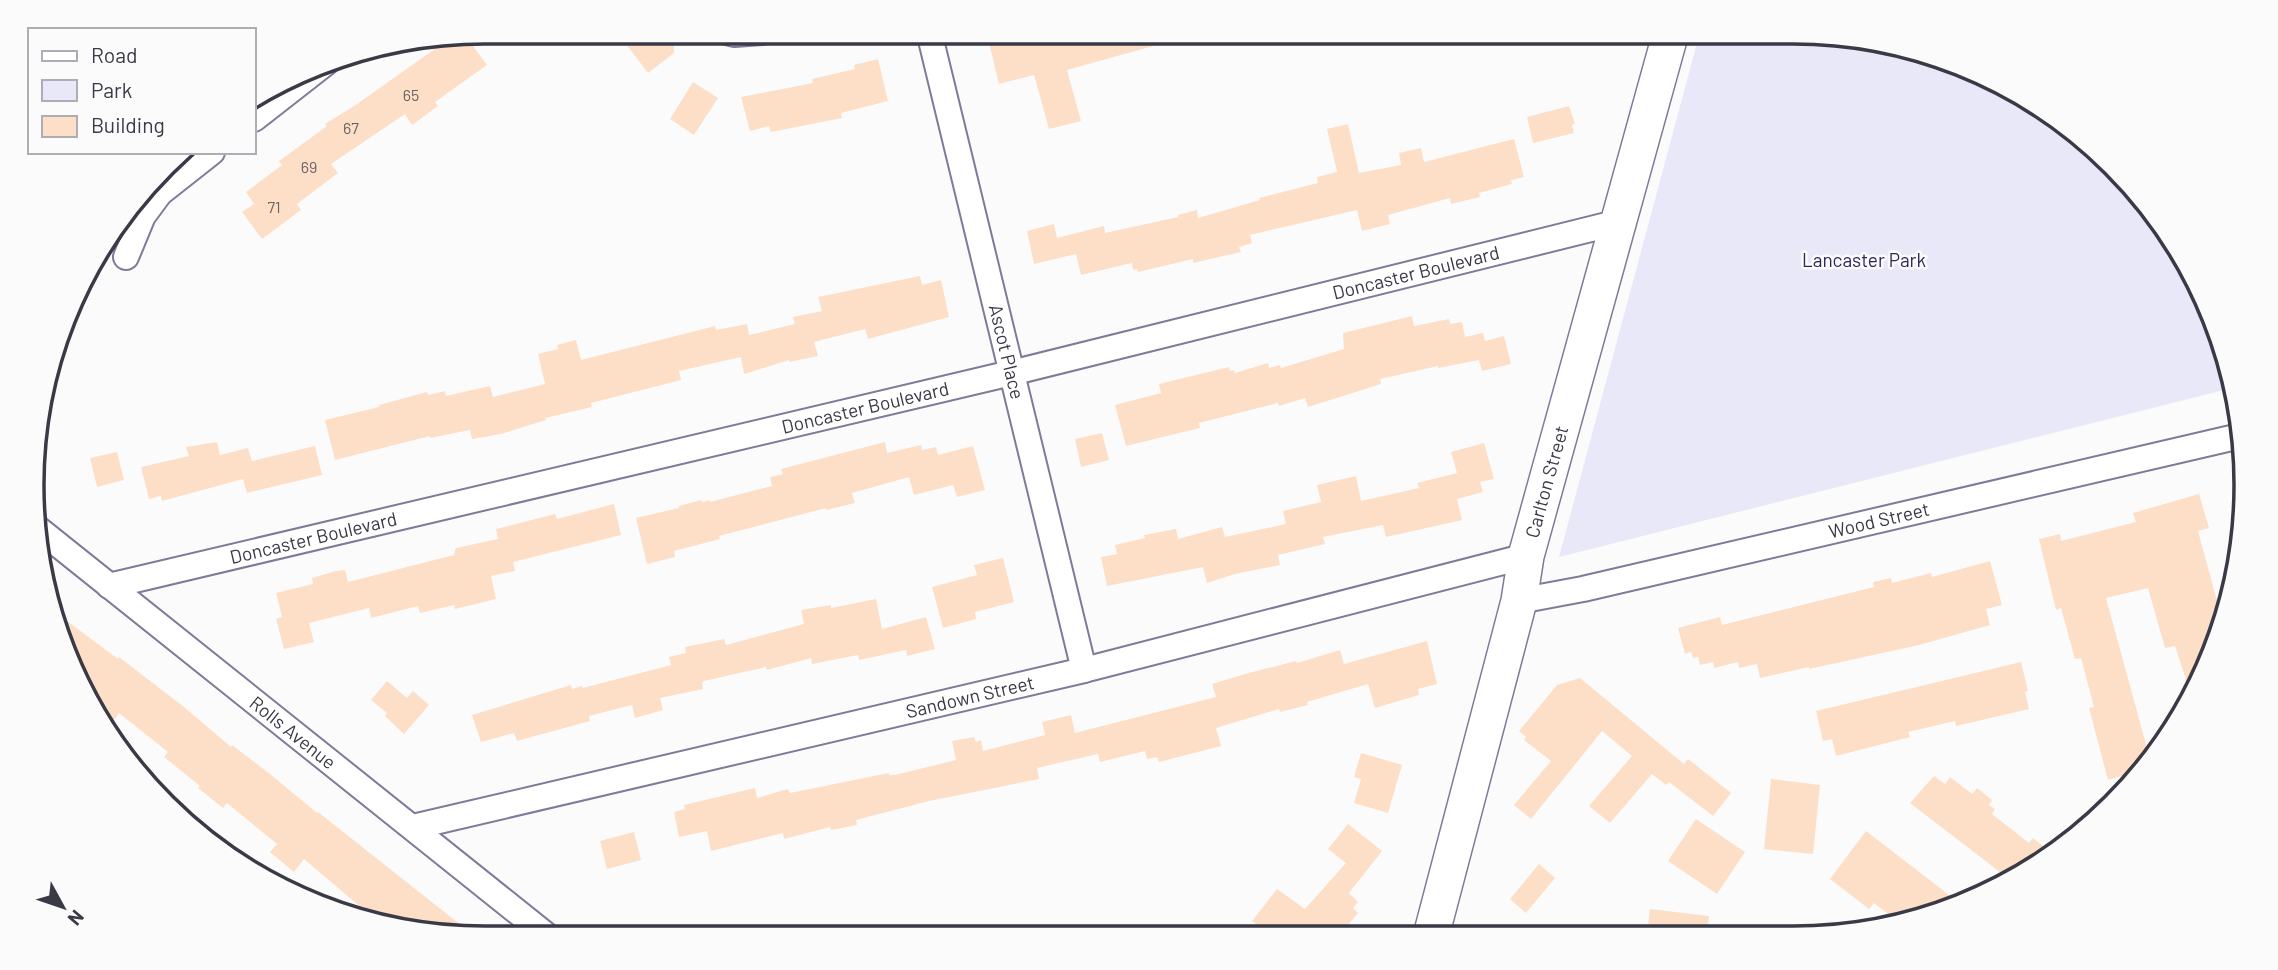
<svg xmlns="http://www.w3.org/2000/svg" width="2278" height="970" font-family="Barlow,sans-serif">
  <rect width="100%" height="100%" fill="#fbfbfb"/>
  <!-- green -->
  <path fill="#e8e8f8" d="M 1700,32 L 1793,32 L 1939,56 L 2092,144 L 2200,285 L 2228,389 L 1559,557 Z"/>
  <!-- building -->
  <path fill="#fddfc8" d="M 634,32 L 664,32 L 674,45 L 674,53 L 648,73 L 623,40 Z
    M 991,32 L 1181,32 L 1182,38 L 1067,70 L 1081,121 L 1049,129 L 1034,75 L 999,84 L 988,39 L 993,38 Z
    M 465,35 L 487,65 L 435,102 L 438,106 L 412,125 L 405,114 L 331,164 L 338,173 L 297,204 L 301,210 L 262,239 L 242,212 L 254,204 L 246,192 L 282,165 L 279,161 L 327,126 L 325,124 L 357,104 L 439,46 L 435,40 Z
    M 878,59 L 888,101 L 841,113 L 842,118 L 771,132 L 769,126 L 750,131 L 741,97 L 813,83 L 812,79 L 855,69 L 854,65 Z
    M 693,82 L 718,98 L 694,135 L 670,119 Z
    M 1569,106 L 1575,124 L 1572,125 L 1574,133 L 1533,143 L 1527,117 Z
    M 1348,124 L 1359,173 L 1401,165 L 1399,153 L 1421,148 L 1424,162 L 1514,139 L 1524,177 L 1511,180 L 1512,184 L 1479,193 L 1480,197 L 1451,204 L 1450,198 L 1388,215 L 1390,224 L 1362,231 L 1357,210 L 1250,235 L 1252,243 L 1239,247 L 1241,252 L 1193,263 L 1193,259 L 1138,272 L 1137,269 L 1133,270 L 1132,263 L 1081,275 L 1076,254 L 1034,264 L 1027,231 L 1054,224 L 1057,238 L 1104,226 L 1105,233 L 1178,217 L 1178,215 L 1197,210 L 1198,218 L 1260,200 L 1259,198 L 1318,183 L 1317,177 L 1337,172 L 1327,129 Z
    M 920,276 L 922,285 L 941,280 L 949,317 L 868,339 L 865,329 L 814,342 L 818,356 L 789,362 L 789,360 L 744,374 L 741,357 L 679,371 L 681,380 L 591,403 L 592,407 L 545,418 L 546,420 L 501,434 L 472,439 L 470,430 L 430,438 L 430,436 L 335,460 L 325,420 L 379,407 L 379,405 L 427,392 L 428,395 L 445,391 L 446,396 L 490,386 L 493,397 L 545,384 L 538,354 L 558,349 L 557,345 L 576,340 L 581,360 L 715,326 L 716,330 L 747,324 L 749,335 L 795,324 L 793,317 L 822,311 L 818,297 Z
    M 1412,316 L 1414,326 L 1449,319 L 1450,324 L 1462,322 L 1465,337 L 1483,333 L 1485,341 L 1504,336 L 1511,364 L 1482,371 L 1479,360 L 1438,368 L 1438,366 L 1380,379 L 1381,384 L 1308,407 L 1305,398 L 1279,406 L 1278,403 L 1199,423 L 1200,428 L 1126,446 L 1115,405 L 1161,393 L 1159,384 L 1229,367 L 1230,371 L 1234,370 L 1235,373 L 1268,363 L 1269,368 L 1280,365 L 1281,368 L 1344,349 L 1343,333 Z
    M 1102,433 L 1109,460 L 1081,467 L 1075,439 Z
    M 217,442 L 220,455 L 248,448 L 252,461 L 315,446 L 322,475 L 247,493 L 243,479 L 162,501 L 161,496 L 149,499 L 141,467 L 189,456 L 186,447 Z
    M 885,442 L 887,453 L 921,445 L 922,450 L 936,447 L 938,455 L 973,446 L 985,490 L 957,497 L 953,485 L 914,495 L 909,477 L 852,493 L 855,503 L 826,510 L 826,508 L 719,536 L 720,539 L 674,551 L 675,557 L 647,564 L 636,518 L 679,508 L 679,506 L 701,500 L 702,502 L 710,500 L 710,502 L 772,486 L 770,477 L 783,474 L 781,469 Z
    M 1484,443 L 1494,479 L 1480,482 L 1483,492 L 1457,499 L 1462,520 L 1386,537 L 1383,525 L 1323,537 L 1325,544 L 1278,555 L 1280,565 L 1235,574 L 1207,583 L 1203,567 L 1107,586 L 1101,557 L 1117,554 L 1115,545 L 1145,538 L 1144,535 L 1176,529 L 1178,539 L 1222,527 L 1225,537 L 1286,524 L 1283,511 L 1321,502 L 1317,485 L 1356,476 L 1361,501 L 1419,488 L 1417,483 L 1457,473 L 1451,452 Z
    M 117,452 L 124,480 L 97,487 L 90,458 Z
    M 2199,494 L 2209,528 L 2198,531 L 2223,623 L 2222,631 L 2191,695 L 2175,646 L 2165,648 L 2148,588 L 2106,598 L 2150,759 L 2128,782 L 2125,775 L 2108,780 L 2089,708 L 2094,707 L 2081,658 L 2075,659 L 2061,608 L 2056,610 L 2039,539 L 2060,534 L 2061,541 L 2136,522 L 2133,513 Z
    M 614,504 L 621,535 L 513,562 L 515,571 L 491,576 L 496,599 L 455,609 L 454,605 L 420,613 L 418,606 L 371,618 L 369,608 L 309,623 L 314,642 L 284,649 L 276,619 L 282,617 L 276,593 L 313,584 L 312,578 L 336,571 L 345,570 L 348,582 L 454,555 L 456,548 L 498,539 L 496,529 L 555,514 L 557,519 Z
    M 1003,558 L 1014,602 L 975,612 L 976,619 L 943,628 L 932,587 L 977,575 L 974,565 Z
    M 1990,561 L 2002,605 L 1986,609 L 1990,625 L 1919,645 L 1809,669 L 1809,667 L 1760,678 L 1757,664 L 1739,668 L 1738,662 L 1714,668 L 1713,662 L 1700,665 L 1698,657 L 1693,658 L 1691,652 L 1685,654 L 1678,628 L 1720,617 L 1722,625 L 1874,587 L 1873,582 L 1891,578 L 1892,583 L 1931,573 L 1932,577 Z
    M 876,599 L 882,629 L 926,617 L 935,649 L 907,656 L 906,650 L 859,660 L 858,655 L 812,664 L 811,658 L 767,670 L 766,667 L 704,681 L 702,683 L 703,689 L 660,698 L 663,710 L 635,718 L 632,705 L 589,716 L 590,721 L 517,741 L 514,733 L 481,742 L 472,715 L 571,685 L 572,689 L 582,686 L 583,688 L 671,665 L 669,657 L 686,653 L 685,647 L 724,639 L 726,645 L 804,624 L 801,610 L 831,605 L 831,608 Z
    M 59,615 L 118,659 L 119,657 L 184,707 L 231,747 L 232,745 L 270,774 L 317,813 L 318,812 L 476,937 L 376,920 L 304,859 L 294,872 L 270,852 L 277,844 L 227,803 L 223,808 L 198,788 L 200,786 L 164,757 L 168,752 L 119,713 L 110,725 L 92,710 Z
    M 1427,641 L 1437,684 L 1418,689 L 1419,695 L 1375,708 L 1368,684 L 1307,702 L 1308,705 L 1280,712 L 1279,709 L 1216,728 L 1221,746 L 1159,762 L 1157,757 L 1147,759 L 1145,751 L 1100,762 L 1098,754 L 1037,768 L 1039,779 L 929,801 L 856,820 L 857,825 L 831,830 L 830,827 L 784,839 L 783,833 L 711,851 L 707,831 L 679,837 L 674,812 L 685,809 L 684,805 L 755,788 L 757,798 L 788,789 L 790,793 L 889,773 L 889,775 L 895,775 L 956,760 L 952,741 L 974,737 L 976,742 L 981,740 L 983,751 L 1045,735 L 1042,722 L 1071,715 L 1075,733 L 1216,697 L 1212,684 L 1245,674 L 1296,661 L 1297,663 L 1340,650 L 1344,664 Z
    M 2021,662 L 2028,691 L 2025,692 L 2029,709 L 1956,726 L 1955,721 L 1908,732 L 1910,737 L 1836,756 L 1832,739 L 1823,741 L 1816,711 Z
    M 1580,678 L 1684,764 L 1688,759 L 1731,793 L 1713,816 L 1669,782 L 1666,785 L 1652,774 L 1610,823 L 1589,806 L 1632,756 L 1602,731 L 1531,819 L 1514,805 L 1551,761 L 1524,740 L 1526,737 L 1519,731 L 1557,685 Z
    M 387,681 L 407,698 L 413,691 L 429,705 L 404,734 L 385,716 L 387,713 L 371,700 Z
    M 1361,753 L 1402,765 L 1388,813 L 1354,803 L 1361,779 L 1354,777 Z
    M 1934,776 L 1945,784 L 1950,777 L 1972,794 L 1977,788 L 1992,800 L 1989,805 L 1995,809 L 1992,814 L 2029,843 L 2033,838 L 2053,854 L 1998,886 L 2005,876 L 1910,803 Z
    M 1771,779 L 1820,785 L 1813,854 L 1764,849 Z
    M 1696,819 L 1745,852 L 1717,894 L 1668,861 Z
    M 1348,824 L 1382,851 L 1349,893 L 1358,902 L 1353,908 L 1358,913 L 1341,933 L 1338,936 L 1250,936 L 1259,926 L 1252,921 L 1277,889 L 1305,909 L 1346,863 L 1328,849 Z
    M 1866,831 L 1953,898 L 1944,910 L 1898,922 L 1874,903 L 1869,909 L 1830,879 Z
    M 634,832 L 641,860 L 607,869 L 600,841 Z
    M 1539,864 L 1555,878 L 1526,913 L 1510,899 Z
    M 1650,909 L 1709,916 L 1707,935 L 1647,935 Z"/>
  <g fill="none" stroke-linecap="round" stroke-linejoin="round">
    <defs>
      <g id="street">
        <path d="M 726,32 L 734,34 L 762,32"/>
        <path id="s1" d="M 929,32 L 1084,670"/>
        <path d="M 254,119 L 327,62"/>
        <path d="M 126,257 L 143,216 L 160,193 L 212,152"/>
        <path id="s2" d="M 36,527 L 550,938"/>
        <path id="s3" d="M 109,586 L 1011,373 L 1619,222"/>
        <path id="s4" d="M 1519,601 L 1583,589 L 2240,436"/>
        <path id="s5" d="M 413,827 L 1084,670 L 1526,556"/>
      </g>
      <g id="secondary">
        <path id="s6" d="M 1431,936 L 1519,601 L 1526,556 L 1671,32"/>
      </g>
    </defs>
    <!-- street casing -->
    <use href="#street" stroke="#7d7b99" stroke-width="28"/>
    <!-- secondary casing -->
    <use href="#secondary" stroke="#7d7b99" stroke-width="38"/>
    <!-- street -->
    <use href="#street" stroke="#fff" stroke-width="24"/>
    <!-- secondary -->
    <use href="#secondary" stroke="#fff" stroke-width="35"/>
  </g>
  <g text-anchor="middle" stroke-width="5" stroke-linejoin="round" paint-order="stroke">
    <!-- number labels -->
    <g font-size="16" fill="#6b6266">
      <text x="411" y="101">65</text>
      <text x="351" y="134">67</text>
      <text x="309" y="173">69</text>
      <text x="274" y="213">71</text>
    </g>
    <!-- park labels -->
    <g font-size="19" fill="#302463" stroke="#fbfbfb">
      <text x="1864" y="267">Lancaster Park</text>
    </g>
    <!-- street labels -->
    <g font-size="19" fill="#3a3946" stroke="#fbfbfb">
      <text dy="7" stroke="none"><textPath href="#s3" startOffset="1344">Doncaster Boulevard</textPath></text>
      <text dy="7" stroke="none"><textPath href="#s1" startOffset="329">Ascot Place</textPath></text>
      <text dy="7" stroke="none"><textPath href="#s3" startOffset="777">Doncaster Boulevard</textPath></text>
      <text dy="7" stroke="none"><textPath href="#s6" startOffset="469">Carlton Street</textPath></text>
      <text dy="7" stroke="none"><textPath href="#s4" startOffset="369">Wood Street</textPath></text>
      <text dy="7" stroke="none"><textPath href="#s3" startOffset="210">Doncaster Boulevard</textPath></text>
      <text dy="7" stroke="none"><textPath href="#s5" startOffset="572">Sandown Street</textPath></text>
      <text dy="7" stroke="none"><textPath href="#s2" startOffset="329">Rolls Avenue</textPath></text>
    </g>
  </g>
  <!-- crop -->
  <path d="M0 0H2278V970H0ZM485 44H1793A441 441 0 0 1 2234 485V485A441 441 0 0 1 1793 926H485A441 441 0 0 1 44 485V485A441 441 0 0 1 485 44Z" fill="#fbfbfb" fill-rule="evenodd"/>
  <path fill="none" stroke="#3a3946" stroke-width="3.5" d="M485 44H1793A441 441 0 0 1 2234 485V485A441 441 0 0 1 1793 926H485A441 441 0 0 1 44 485V485A441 441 0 0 1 485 44Z"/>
  <!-- legend -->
  <rect x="28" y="28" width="228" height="126" fill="#fbfbfb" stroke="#aeadb3" stroke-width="2"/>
  <rect x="42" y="51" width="35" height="10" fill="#ffffff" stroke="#aeadb3" stroke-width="2"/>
  <text x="91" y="63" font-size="21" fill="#3a3946">Road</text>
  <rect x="42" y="80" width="35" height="21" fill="#e8e8f8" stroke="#aeadb3" stroke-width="2"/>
  <text x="91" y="98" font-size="21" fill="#3a3946">Park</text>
  <rect x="42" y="116" width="35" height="21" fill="#fddfc8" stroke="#aeadb3" stroke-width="2"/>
  <text x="91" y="133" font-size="21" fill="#3a3946">Building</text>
  <!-- north arrow -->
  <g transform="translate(63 907) rotate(130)" stroke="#fbfbfb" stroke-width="5" paint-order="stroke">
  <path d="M0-5L12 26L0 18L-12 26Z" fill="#3a3946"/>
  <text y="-10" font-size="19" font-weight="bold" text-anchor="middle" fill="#3a3946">N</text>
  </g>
</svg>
